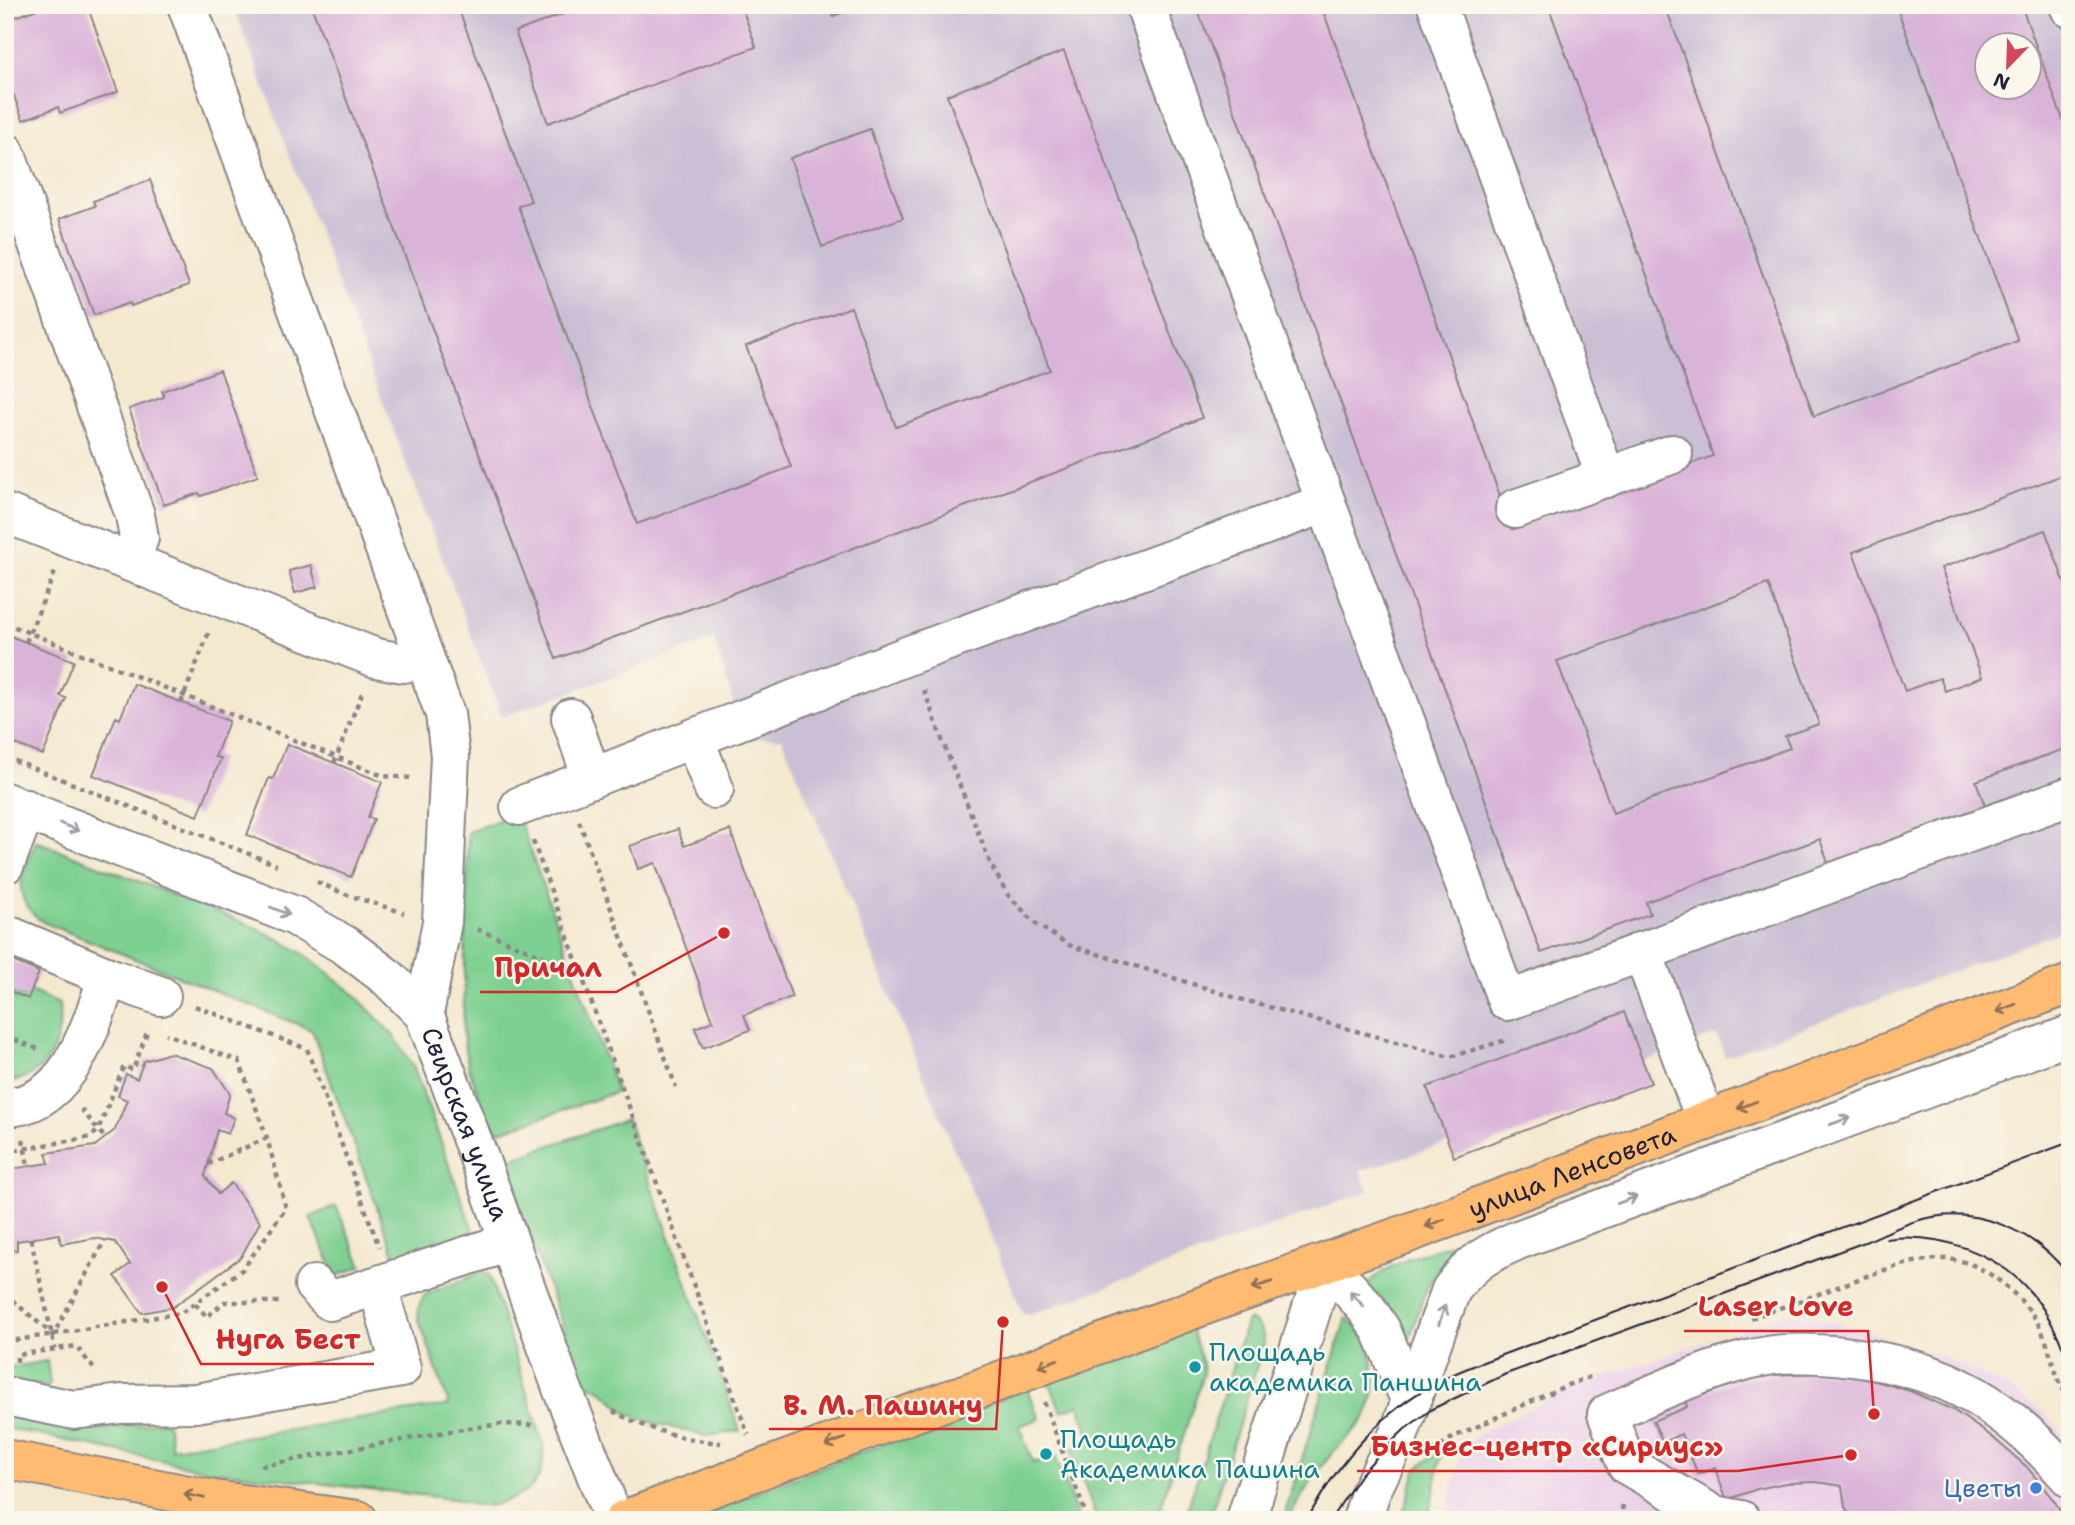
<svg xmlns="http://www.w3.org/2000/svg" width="2075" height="1525" font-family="'Shantell Sans',sans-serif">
  <rect width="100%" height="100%" fill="#fbf7ec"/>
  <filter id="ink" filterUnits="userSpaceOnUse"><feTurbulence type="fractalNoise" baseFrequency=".0143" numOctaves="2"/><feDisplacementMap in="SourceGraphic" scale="14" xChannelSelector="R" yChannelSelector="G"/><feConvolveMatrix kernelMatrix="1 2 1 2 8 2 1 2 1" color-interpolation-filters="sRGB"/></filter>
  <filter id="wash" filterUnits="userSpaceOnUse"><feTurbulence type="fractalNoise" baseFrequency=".00686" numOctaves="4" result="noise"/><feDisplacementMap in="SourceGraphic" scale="28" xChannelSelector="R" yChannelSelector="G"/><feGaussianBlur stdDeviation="1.57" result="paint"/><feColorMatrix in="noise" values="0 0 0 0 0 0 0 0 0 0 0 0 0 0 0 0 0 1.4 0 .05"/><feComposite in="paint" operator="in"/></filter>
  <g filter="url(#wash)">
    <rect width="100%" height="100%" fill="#f4e8cf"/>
    <!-- built -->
    <path fill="#ecd1ea" d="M 1788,1313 L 1865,1329 L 1904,1347 L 1940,1355 L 2009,1388 L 2048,1416 L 2070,1442 L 2070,1520 L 1445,1520 L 1459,1463 L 1465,1448 L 1476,1436 L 1565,1391 Z"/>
    <!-- industrial -->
    <path fill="#cbbfd5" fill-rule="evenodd" d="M 233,5 L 2070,5 L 2070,928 L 1725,1057 L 1717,1035 L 1678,1048 L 1643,1062 L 1651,1083 L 1454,1157 L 1448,1143 L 1360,1171 L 1368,1191 L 1030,1315 L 1023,1314 L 782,738 L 744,738 L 714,639 L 502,717 ZM 1988,46 L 2030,46 L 2030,88 L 1988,88 Z"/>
    <!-- green -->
    <path fill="#7ed092" stroke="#507966" stroke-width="2" d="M 517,813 L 617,1092 L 501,1131 L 494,1129 L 489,1125 L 469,1068 L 465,1050 L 463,1032 L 468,832 Z
      M 36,841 L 245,923 L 280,940 L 307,956 L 353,993 L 394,1036 L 413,1066 L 477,1241 L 400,1270 L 312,1030 L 43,922 C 8,897 23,874 36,841 Z
      M 5,989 L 27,998 L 31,991 L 59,1004 C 63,1044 49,1076 5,1083 Z
      M 627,1119 L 740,1431 L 706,1436 L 654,1423 L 628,1414 L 601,1390 L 586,1383 L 572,1351 L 506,1171 L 508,1164 L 513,1158 Z
      M 336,1206 L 362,1266 L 336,1276 L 310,1217 Z
      M 1472,1237 C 1448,1254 1431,1274 1422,1301 C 1417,1315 1414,1331 1407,1343 C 1395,1314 1389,1306 1367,1285 C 1385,1262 1443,1247 1472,1237 Z
      M 480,1273 L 489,1274 L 543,1443 C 545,1475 537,1490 506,1501 C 499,1503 492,1506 485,1506 C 474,1506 463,1502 453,1499 L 207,1470 L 5,1428 L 5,1412 L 90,1431 L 165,1421 L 168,1426 L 172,1448 L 449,1405 L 419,1320 C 417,1309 419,1303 426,1294 Z
      M 1346,1318 C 1377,1337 1381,1386 1366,1416 C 1362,1425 1341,1443 1333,1452 C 1315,1473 1301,1496 1288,1520 L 1283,1520 Z
      M 1247,1320 C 1260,1323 1264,1332 1264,1344 L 1209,1520 L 1184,1520 Z
      M 1190,1326 L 1202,1364 L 1203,1374 L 1157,1520 L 1097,1520 L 1071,1449 L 1092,1442 L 1079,1405 L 1061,1411 L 1049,1381 Z
      M 47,1361 L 50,1384 L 48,1387 L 5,1381 L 5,1368 Z
      M 1027,1389 L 1039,1419 L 1019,1426 L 1033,1463 L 1055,1456 L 1079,1520 L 684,1520 Z
      M 1442,1451 L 1428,1520 L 1401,1520 L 1417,1468 Z"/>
    <g id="blocks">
      <!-- building -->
      <path fill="#dab3d9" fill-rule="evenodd" d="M 48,5 L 87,5 L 118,92 L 60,113 L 58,107 L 23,120 L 5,72 L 5,21 Z
        M 311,5 L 457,5 L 531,201 L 518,206 L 637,524 L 791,467 L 746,346 L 851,307 L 896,427 L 1050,370 L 947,95 L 1064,51 L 1202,418 L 556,659 Z
        M 587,5 L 741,5 L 756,47 L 548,123 L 515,32 Z
        M 829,5 L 862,5 L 862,6 L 833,16 Z
        M 1196,5 L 1321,5 L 1512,529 L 1713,456 L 1548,5 L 1665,5 L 1814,416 L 2018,341 L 1896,5 L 2021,5 L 2070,139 L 2070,492 L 2063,475 L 1853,552 L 1905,691 L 1940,678 L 1945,691 L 1982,677 L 1941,568 L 2045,530 L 2070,597 L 2070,747 L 1976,781 L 1985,806 L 1828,863 L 1820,839 L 1646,902 L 1650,914 L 1541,953 ZM 1988,46 L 2030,46 L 2030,88 L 1988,88 ZM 1768,584 L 1819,724 L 1785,736 L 1790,748 L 1613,813 L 1557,661 Z
        M 870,129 L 903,218 L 822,247 L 790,158 Z
        M 150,180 L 189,285 L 131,306 L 130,303 L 94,315 L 59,219 L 95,206 L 93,201 Z
        M 220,370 L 258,476 L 201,496 L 199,493 L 164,505 L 129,409 L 164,397 L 162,391 Z
        M 311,565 L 317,587 L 295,593 L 289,571 Z
        M 5,634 L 74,661 L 60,696 L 66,698 L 43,755 L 5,740 Z
        M 134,684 L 229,721 L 215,757 L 221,758 L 198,816 L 93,775 L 116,717 L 120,719 Z
        M 287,744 L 382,782 L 368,817 L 374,819 L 351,877 L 247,835 L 269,778 L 273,779 Z
        M 678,829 L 684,846 L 730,830 L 792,997 L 744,1015 L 750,1030 L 703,1048 L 695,1028 L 713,1021 L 655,863 L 638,869 L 630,846 Z
        M 5,958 L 39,972 L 28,999 L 5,989 Z
        M 1624,1012 L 1651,1083 L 1454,1157 L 1427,1087 Z
        M 170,1053 L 213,1068 L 230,1094 L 224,1113 L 234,1118 L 228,1134 L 217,1130 L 205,1176 L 218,1194 L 231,1183 L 260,1222 L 241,1257 L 173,1307 L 142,1313 L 115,1276 L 130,1264 L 115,1242 L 95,1238 L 61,1244 L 59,1234 L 17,1241 L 17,1250 L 5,1252 L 5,1170 L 49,1163 L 46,1153 L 95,1146 L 115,1130 L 127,1100 L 118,1096 L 126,1074 L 137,1079 L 144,1061 Z
        M 1821,1373 L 1865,1378 L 1910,1391 L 1953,1410 L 1991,1436 L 2027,1467 L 2055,1502 L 2066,1520 L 1852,1520 L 1845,1507 L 1842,1486 L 1816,1482 L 1786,1483 L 1757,1489 L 1727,1500 L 1715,1468 L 1698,1474 L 1681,1434 L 1663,1442 L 1653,1421 L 1687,1407 L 1685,1399 L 1730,1383 L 1772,1375 Z"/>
    </g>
  </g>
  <g filter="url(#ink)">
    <use href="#blocks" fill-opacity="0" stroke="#8b8585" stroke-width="2"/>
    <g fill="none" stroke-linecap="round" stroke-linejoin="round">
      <defs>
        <g id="minor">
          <path d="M 187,5 L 445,714 L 450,756 L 442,922 L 424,1014"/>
          <path d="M 1145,5 L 1507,1001 L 2070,796"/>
          <path d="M 1437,5 L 1606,478"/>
          <path d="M 2069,5 L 2070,8"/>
          <path d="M 5,152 L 135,515 L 139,538 L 130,562"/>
          <path d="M 1515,509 L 1673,454"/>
          <path d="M 5,513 L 376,658 L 404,663 L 424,658"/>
          <path d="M 571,718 L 592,778"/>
          <path d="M 694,738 L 912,654 L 1326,503"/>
          <path id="s1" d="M 5,802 L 295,916 L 346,946 L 388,978 L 424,1014 L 478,1155 L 562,1388 L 614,1520"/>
          <path d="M 520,806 L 694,738 L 714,789"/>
          <path d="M 5,864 L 26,809"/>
          <path d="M 5,934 L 108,977 L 161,996"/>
          <path d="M 1642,951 L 1706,1121"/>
          <path d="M 5,1107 C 70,1106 90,1026 108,977"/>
          <path d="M 1326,1263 L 1367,1309 L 1381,1330 L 1411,1402"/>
          <path d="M 314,1285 L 330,1301 L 509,1242"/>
          <path d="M 5,1396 L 74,1410 L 121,1404 L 196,1403 L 401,1368 L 378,1286"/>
          <path d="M 1246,1520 L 1326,1263"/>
          <path d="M 1362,1520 L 1371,1491 L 1399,1434 L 1451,1290 C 1472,1262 1486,1254 1518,1240 L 2070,1035"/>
          <path d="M 1741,1520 L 1714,1515 L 1627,1465 L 1607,1414 C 1658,1392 1718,1363 1773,1355 C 1799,1352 1826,1354 1852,1357 C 1949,1369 2007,1406 2070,1478"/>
        </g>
        <g id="major">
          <path d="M 5,1459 L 214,1500 L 358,1520"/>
          <path id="s2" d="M 624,1520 L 1216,1301 L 1403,1235 L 2070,984"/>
        </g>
      </defs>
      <!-- minor casing -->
      <use href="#minor" stroke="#8b8585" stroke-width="42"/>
      <!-- major casing -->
      <use href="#major" stroke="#8b8585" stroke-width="42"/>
      <!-- path -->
      <path stroke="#8b8585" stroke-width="4.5" stroke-dasharray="5 5" stroke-linecap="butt" d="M 5,74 L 6,73
        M 5,623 L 383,776 L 412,778
        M 26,642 L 55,572
        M 924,690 L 944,745 L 991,865 L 1008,895 L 1036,924 L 1069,945 L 1240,999 L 1450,1057 L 1506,1040
        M 181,703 L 209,632
        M 5,757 L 277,865
        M 334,763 L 362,693
        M 579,821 L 676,1087
        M 533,841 L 748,1435
        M 317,882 L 345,894 L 404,913
        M 477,929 L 579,971
        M 195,1006 L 307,1049 L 379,1247
        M 5,1036 L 38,1049
        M 81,1109 L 105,1138
        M 23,1139 L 28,1166
        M 5,1152 L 91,1137 L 98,1130 L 124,1066 L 133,1070 L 148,1030
        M 208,1164 L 267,1138
        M 31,1239 L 55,1349
        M 5,1294 L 53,1335 L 105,1240
        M 195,1304 L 207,1317 L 224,1302 L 280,1302
        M 1751,1318 C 1780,1308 1808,1298 1837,1287 C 1870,1275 1920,1254 1955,1260 C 1984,1264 2015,1291 2032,1314 C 2046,1333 2050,1356 2058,1378 C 2061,1386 2066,1394 2070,1402
        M 5,1342 L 181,1313 L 243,1269 L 286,1208 L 267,1138 L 239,1061 L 166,1034
        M 17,1362 L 17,1355 L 76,1346 L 95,1370
        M 1044,1402 L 1088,1520
        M 613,1411 C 645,1429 685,1440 721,1443
        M 1432,1451 L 1454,1437 L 1565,1386 L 1595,1375
        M 261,1466 L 456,1430 L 501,1424 L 536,1425
        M 1621,1520 L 1623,1503"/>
      <!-- minor -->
      <use href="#minor" stroke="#fff" stroke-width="38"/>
      <!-- major -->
      <use href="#major" stroke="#ffbb71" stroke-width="38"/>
      <!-- tram -->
      <path stroke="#22223b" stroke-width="2" d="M 2070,1223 L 2070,1244
        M 1886,1239 C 1939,1232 1997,1252 2032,1294 C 2050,1315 2060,1340 2070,1365
        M 1307,1520 C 1338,1462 1380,1412 1439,1381 C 1458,1371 1479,1364 1499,1356 L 2070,1142
        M 1330,1520 L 1361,1474 L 1383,1450 L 1405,1429 L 1432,1409 L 1506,1374 L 1865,1242 C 1882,1235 1899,1226 1916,1221 C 1973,1203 2036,1230 2070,1277"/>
    </g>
    <!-- one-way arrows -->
    <defs><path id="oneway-shaft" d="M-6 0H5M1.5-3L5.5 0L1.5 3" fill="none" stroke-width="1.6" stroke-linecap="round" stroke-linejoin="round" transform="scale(1.75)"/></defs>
    <g stroke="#9c9ca7">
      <use href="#oneway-shaft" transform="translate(69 827) rotate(22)"/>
      <use href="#oneway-shaft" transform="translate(280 911) rotate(22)"/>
      <use href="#oneway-shaft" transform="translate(1840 1121) rotate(-20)"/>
      <use href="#oneway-shaft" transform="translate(1627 1200) rotate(-20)"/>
      <use href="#oneway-shaft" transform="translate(1357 1299) rotate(-131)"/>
      <use href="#oneway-shaft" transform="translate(1442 1315) rotate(-71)"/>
    </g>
    <g stroke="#906e56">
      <use href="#oneway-shaft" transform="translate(2006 1008) rotate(159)"/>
      <use href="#oneway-shaft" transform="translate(1747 1105) rotate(159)"/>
      <use href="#oneway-shaft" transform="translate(1435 1223) rotate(159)"/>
      <use href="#oneway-shaft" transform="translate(1262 1285) rotate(161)"/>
      <use href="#oneway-shaft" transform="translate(1048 1363) rotate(160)"/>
      <use href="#oneway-shaft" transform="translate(835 1442) rotate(160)"/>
      <use href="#oneway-shaft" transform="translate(194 1496) rotate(-169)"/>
    </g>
  </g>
  <!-- markers -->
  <g fill="#0f9aa8" stroke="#fbf7ec" stroke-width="2.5">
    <circle cx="1195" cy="1367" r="7"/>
    <circle cx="1046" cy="1454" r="7"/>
  </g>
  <circle fill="#3f7fe0" stroke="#fbf7ec" stroke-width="2.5" cx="2036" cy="1488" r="7"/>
  <g text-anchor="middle" stroke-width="5" stroke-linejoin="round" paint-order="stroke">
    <!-- street labels -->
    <g font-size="26" fill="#22223b" stroke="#fbf7ec">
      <text dy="9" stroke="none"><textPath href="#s1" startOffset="592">Свирская улица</textPath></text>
      <text dy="9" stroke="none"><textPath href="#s2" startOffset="1010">улица Ленсовета</textPath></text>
    </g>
    <!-- culture labels -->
    <g font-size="26" fill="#0d838f" stroke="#fbf7ec" text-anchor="start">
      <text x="1209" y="1361">Площадь<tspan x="1209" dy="30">академика Паншина</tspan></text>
      <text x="1060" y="1448">Площадь<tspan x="1060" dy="30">Академика Пашина</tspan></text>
    </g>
    <!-- shop labels -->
    <g font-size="26" fill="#366cbe" stroke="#fbf7ec" text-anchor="end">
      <text x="2022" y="1497">Цветы</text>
    </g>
  </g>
  <!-- callouts -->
  <path fill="none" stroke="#d62828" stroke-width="2.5" d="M724 933L616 992H480M1874 1414L1868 1331H1684M162 1287L201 1364H374M1003 1322L996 1429H769M1851 1455L1738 1471H1357"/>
  <g fill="#d62828" stroke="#fbf7ec" stroke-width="2.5">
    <circle cx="724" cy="933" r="7"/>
    <circle cx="1874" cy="1414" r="7"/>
    <circle cx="162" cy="1287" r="7"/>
    <circle cx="1003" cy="1322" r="7"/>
    <circle cx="1851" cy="1455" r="7"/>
  </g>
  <g font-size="28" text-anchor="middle" font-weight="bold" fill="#d62828" stroke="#fbf7ec" stroke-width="5" stroke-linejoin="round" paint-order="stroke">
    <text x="548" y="977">Причал</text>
    <text x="1776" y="1316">Laser Love</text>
    <text x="288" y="1349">Нуга Бест</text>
    <text x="883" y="1415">В. М. Пашину</text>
    <text x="1547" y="1456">Бизнес-центр «Сириус»</text>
  </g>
  <!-- margin -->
  <rect width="2075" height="1525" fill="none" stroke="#fbf7ec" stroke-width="28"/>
  <!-- north arrow -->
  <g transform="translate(2008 66) rotate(203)"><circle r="33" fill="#fbf7ec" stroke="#a4a2a5" stroke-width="2"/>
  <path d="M0-5L12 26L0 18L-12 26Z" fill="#d1495b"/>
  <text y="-10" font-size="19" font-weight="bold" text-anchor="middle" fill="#22223b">N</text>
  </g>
</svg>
